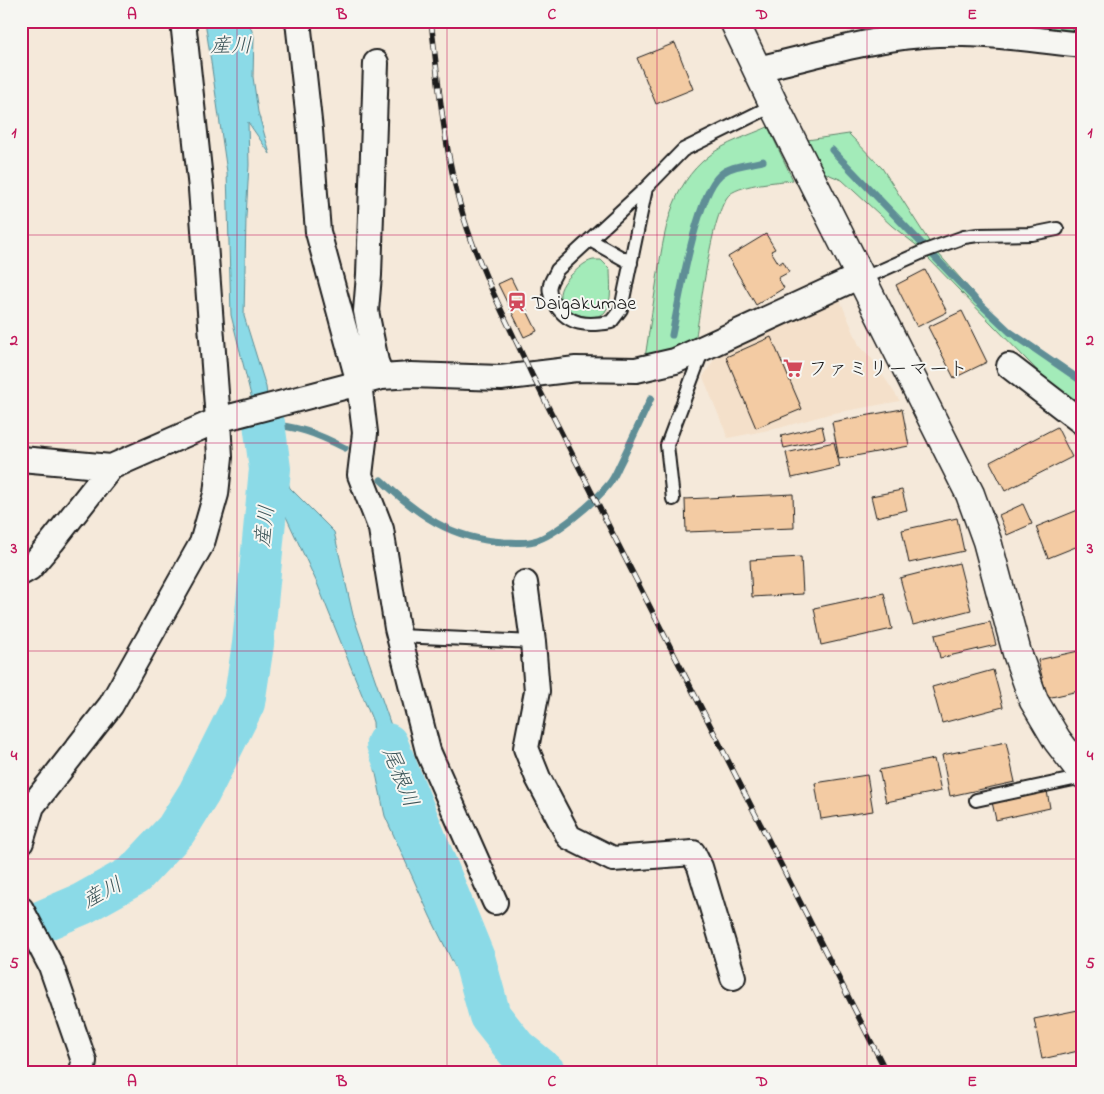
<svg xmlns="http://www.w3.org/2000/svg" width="1104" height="1094" font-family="'Indie Flower','Klee One',sans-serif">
  <rect width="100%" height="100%" fill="#f5e9da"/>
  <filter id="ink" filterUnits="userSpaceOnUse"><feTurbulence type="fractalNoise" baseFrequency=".02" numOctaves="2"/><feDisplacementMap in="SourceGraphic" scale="10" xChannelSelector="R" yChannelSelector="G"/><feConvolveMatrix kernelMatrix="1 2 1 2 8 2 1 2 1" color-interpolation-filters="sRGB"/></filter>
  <g filter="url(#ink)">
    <!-- built -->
    <path fill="#f4e0ca" d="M 838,295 L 859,345 L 872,359 L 900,401 L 829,414 L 779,428 L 728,438 L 703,377 L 719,352 Z"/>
    <!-- green -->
    <path fill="#a3ebb9" stroke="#60846a" d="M 981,21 L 1083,21 L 1083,31 L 982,21 Z
      M 768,127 L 793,180 C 777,182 743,184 730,194 C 711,210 700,314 695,342 L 645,358 C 649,332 653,305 657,279 C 664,233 670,186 709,156 C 724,143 750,135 768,127 Z
      M 849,134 L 882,168 L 930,243 L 920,248 L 892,226 L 842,180 L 825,173 L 807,140 Z
      M 937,252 L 976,296 L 1011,331 L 1083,379 L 1083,412 L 1059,393 L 927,257 Z
      M 593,260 L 601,260 L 610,269 C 610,282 613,301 605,312 C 594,325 536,310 571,275 C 578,269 584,262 593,260 Z"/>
    <!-- water -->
    <path fill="#8bdae7" stroke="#5f8e96" d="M 205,21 L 248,21 L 254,36 L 253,77 L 258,112 L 270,154 L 248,122 L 249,165 L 246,217 L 244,316 L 266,387 L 273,442 L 290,488 L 334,532 L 353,615 L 408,775 L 409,827 L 420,844 L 433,874 L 441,904 L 467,954 L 477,987 L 516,1049 L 489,1036 L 430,916 L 385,816 L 375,769 L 373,722 L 317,583 L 269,480 L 260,432 L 231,315 L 227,172 Z"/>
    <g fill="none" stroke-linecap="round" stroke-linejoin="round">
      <!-- stream -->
      <path stroke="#5f8e96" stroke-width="7" d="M 832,150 L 974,298 L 1010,332 L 1083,382
        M 672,335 C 679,301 696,196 720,175 C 730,165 749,165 763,161
        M 264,424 C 297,426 316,433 345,448
        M 381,480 C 418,515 451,539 504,542 C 513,542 525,544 534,541 C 556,535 595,502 609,484 C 614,478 617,470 620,464 C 631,442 641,420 651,398"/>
      <!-- river -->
      <path stroke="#8bdae7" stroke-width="42" d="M 387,744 L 475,961 L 490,1016 L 516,1049 L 545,1073
        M 21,930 L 82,904 L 134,875 L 176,830 L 199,793 L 244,703 L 253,644 L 270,469 L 264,423"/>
    </g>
    <!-- building -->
    <path fill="#f3cba3" stroke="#1c1c1c" d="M 675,43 L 693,89 L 656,104 L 637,58 Z
      M 766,234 L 775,249 L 771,251 L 779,264 L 783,261 L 789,272 L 778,278 L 784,288 L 756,305 L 728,257 Z
      M 925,270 L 947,312 L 917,327 L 896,285 Z
      M 511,278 L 537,331 L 524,337 L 498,284 Z
      M 962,311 L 987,362 L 954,378 L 928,327 Z
      M 771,337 L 802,409 L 756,428 L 726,357 Z
      M 902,409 L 909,446 L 839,459 L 832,422 Z
      M 822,426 L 825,439 L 784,448 L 781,436 Z
      M 1057,427 L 1072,457 L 1005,491 L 990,462 Z
      M 834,442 L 840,467 L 792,478 L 786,453 Z
      M 902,490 L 907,510 L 876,517 L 871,496 Z
      M 793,494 L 794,528 L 686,532 L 685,499 Z
      M 1023,504 L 1032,524 L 1007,535 L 999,515 Z
      M 1078,510 L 1083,522 L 1083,544 L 1048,558 L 1036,527 Z
      M 957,518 L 964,551 L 909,563 L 902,530 Z
      M 801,557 L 803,594 L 752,597 L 750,560 Z
      M 959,563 L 971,610 L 913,625 L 900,578 Z
      M 884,593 L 892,629 L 821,645 L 814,608 Z
      M 990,622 L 996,645 L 940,658 L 935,635 Z
      M 1083,650 L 1083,690 L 1047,698 L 1038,660 Z
      M 993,670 L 1003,707 L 942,723 L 932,687 Z
      M 1006,742 L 1015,782 L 950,796 L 942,755 Z
      M 934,759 L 941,791 L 886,802 L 879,770 Z
      M 867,775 L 873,811 L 821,819 L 815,783 Z
      M 1047,791 L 1050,808 L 996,820 L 992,802 Z
      M 1083,1009 L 1083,1050 L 1042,1059 L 1034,1019 Z"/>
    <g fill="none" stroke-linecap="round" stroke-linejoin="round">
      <defs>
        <path id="lane" d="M 646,188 L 621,309 L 611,322 C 587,326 569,326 555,304 C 551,298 548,292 550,285 C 551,280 555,275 557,270 L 646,188 L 683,150 L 774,105
          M 590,240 L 631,263
          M 862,279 L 925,251 L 964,237 L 978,235 L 1032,234 L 1057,229
          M 673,499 L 667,445 L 703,349
          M 399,636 L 533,642
          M 976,800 L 1083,777"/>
        <path id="street" d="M 298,21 L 310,130 L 318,232 L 359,383 L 365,433 L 360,475 L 381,529 L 397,628 L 428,751 L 495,902
          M 376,63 L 369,275 L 366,311 L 376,362 L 382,377
          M 757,69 C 815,56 878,36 938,34 C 986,32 1035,40 1083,45
          M 1009,366 L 1083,423
          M 21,459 L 111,467 L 218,420 L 382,377 L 411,375 L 501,378 L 576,369 L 636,370 L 675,361 L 860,276
          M 21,573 L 30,568 L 52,542 L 111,467
          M 525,583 L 533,642 L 537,691 L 526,748 L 538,778 L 569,837 L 613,859 L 693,853 L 700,867 L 733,977
          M 21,842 L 32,806 L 111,705 L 202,543 L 216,494 L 220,457 L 218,420 L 201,189 L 183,21
          M 21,909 L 51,966 L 84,1061 L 82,1073"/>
        <path id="secondary" d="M 734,21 L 774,105 L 970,494 L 987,541 L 1017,653 L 1034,701 L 1057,740 L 1083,774"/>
      </defs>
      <!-- lane casing -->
      <use href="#lane" stroke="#1c1c1c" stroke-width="16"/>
      <!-- street casing -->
      <use href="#street" stroke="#1c1c1c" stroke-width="28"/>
      <!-- secondary casing -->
      <use href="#secondary" stroke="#1c1c1c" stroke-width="31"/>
      <!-- lane -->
      <use href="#lane" stroke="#f6f6f2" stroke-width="12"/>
      <!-- street -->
      <use href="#street" stroke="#f6f6f2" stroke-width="24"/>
      <!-- secondary -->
      <use href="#secondary" stroke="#f6f6f2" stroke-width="28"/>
      <defs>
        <path id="rail" d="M 431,21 C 439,86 444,153 463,215 C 480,271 508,323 532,375 L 887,1073"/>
      </defs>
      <!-- rail casing -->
      <use href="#rail" stroke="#1c1c1c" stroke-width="5.5"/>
      <!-- rail -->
      <use href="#rail" stroke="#f6f6f2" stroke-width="4" stroke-dasharray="11" stroke-linecap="butt"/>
    </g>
  </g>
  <!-- grid -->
  <path fill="none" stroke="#c2185b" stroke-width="1" stroke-opacity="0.55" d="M 237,21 L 237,1073M 447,21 L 447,1073M 657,21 L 657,1073M 867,21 L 867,1073M 21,235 L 1083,235M 21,443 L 1083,443M 21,651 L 1083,651M 21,859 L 1083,859"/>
  <!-- icons -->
  <defs>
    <symbol id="station-bare" viewBox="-9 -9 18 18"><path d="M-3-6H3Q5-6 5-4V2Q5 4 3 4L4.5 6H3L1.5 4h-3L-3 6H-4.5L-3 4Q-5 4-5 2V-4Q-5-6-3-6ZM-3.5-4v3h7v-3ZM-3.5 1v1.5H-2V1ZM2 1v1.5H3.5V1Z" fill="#d1495b" stroke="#f6f6f2" stroke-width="2.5" paint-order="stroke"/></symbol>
    <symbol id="supermarket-bare" viewBox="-9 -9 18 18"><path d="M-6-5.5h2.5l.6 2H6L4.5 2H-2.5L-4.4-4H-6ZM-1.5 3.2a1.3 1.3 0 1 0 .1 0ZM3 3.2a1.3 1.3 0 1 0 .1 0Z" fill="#d1495b" stroke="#f6f6f2" stroke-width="2.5" paint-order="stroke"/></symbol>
  </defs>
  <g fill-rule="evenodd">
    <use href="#station-bare" x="503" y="288" width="28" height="28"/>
    <use href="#supermarket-bare" x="779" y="354" width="28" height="28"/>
  </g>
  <g text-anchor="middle" stroke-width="4" stroke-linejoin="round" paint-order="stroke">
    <!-- poi labels -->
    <g font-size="20" fill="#1c1c1c" stroke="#f6f6f2" text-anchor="start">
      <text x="532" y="309">Daigakumae</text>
      <text x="808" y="375">ファミリーマート</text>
    </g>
    <!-- water labels -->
    <g font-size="21" font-style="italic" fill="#3d5559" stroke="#f6f6f2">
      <text x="231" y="52">産川</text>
      <text transform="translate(264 526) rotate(-83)" y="7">産川</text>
      <text transform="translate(401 777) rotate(68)" y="7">尾根川</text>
      <text transform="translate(102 892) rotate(-28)" y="7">産川</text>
    </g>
  </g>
  <!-- margin -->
  <rect width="1104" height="1094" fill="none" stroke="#f6f6f2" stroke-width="55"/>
  <rect x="28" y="28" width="1048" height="1038" fill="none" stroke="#c2185b" stroke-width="2"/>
  <g font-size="16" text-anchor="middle" font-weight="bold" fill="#c2185b">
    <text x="132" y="19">A</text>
    <text x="342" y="19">B</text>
    <text x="552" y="19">C</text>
    <text x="762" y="19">D</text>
    <text x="972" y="19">E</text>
    <text x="14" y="137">1</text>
    <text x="1090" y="137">1</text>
    <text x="14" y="345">2</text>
    <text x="1090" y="345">2</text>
    <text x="14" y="553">3</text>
    <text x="1090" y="553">3</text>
    <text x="14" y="760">4</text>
    <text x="1090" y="760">4</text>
    <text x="14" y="968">5</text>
    <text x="1090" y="968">5</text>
    <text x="132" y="1086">A</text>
    <text x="342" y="1086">B</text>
    <text x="552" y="1086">C</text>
    <text x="762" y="1086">D</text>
    <text x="972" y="1086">E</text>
  </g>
</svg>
